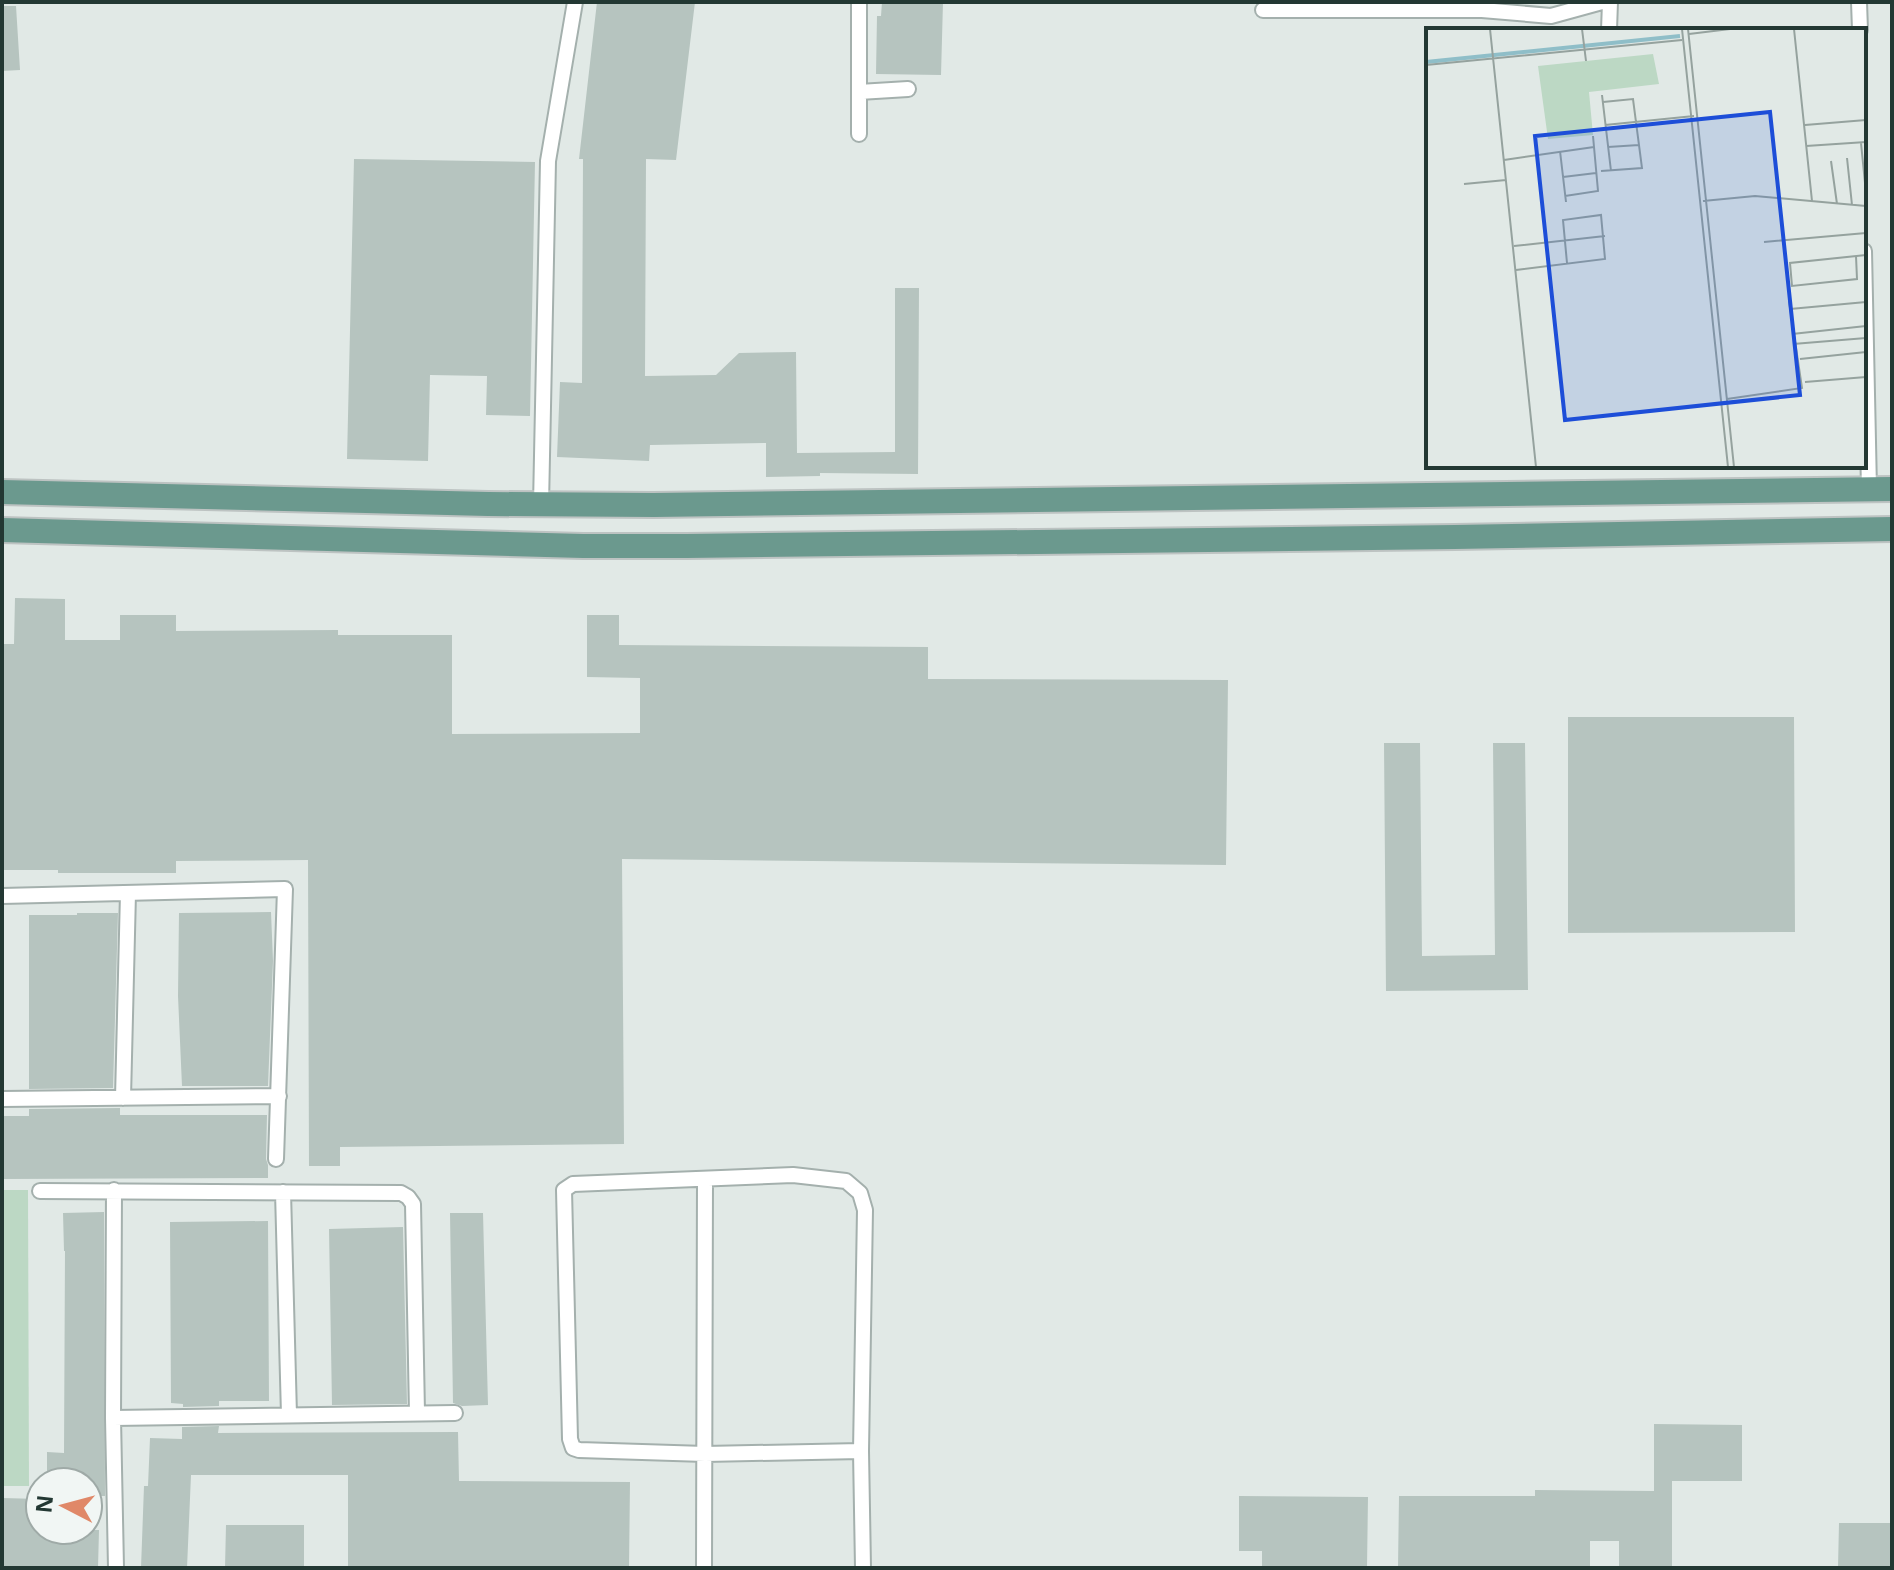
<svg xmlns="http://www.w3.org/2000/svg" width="1894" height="1570" font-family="'Open Sans',sans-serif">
  <rect width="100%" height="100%" fill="#e1e9e6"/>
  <!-- green -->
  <path fill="#bcd8c4" d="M 2,1190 L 28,1190 L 29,1486 L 2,1486 Z"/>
  <!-- building -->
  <path fill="#b6c4bf" d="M 597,2 L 695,2 L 676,160 L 646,159 L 645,376 L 716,375 L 739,353 L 796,352 L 797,453 L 895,452 L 895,288 L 919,288 L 918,474 L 820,473 L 820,476 L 766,477 L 766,443 L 650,445 L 649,461 L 557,457 L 560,382 L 582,383 L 583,159 L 579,159 Z
    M 882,2 L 943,2 L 941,75 L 876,74 L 877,16 L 881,16 Z
    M 2,6 L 16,6 L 20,70 L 2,71 Z
    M 354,159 L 535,162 L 530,416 L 486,415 L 487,376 L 430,375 L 428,461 L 347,459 Z
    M 15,598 L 65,599 L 65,640 L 120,640 L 120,615 L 176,615 L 176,631 L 338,630 L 338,635 L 452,635 L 452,734 L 640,733 L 640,678 L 587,677 L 587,615 L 619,615 L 619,645 L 928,647 L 928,679 L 1228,680 L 1226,865 L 622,859 L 624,1144 L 340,1147 L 340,1166 L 309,1166 L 308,860 L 176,861 L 176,873 L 58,873 L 58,870 L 2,870 L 2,644 L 14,644 Z
    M 1568,717 L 1794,717 L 1795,932 L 1568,933 Z
    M 1384,743 L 1420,743 L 1422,956 L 1495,955 L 1493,743 L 1525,743 L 1528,990 L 1386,991 Z
    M 271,912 L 273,961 L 268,1086 L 182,1086 L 178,996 L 179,913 Z
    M 77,913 L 118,913 L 113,1088 L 29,1089 L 29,915 L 77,915 Z
    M 120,1108 L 120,1115 L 267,1115 L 266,1159 L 268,1165 L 268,1178 L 3,1179 L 3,1116 L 29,1116 L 29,1109 Z
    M 104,1212 L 105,1496 L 88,1496 L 88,1482 L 47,1482 L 47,1452 L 64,1453 L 65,1251 L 64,1251 L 63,1213 Z
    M 450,1213 L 483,1213 L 488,1405 L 462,1406 L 453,1403 Z
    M 268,1221 L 269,1401 L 219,1401 L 219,1406 L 183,1407 L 183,1404 L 171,1403 L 170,1222 Z
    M 403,1227 L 407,1404 L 332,1405 L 329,1229 Z
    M 1654,1424 L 1742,1425 L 1742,1481 L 1672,1481 L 1672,1568 L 1619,1568 L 1619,1541 L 1590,1541 L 1590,1568 L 1398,1568 L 1399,1496 L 1535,1496 L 1535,1490 L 1654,1491 Z
    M 219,1426 L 218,1433 L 458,1432 L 459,1481 L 630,1482 L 629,1568 L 348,1568 L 348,1475 L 191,1475 L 187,1568 L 141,1568 L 144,1486 L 148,1486 L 150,1438 L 182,1439 L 182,1427 Z
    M 1239,1496 L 1368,1497 L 1367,1568 L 1262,1568 L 1262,1551 L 1239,1551 Z
    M 2,1498 L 40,1499 L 40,1530 L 99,1530 L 98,1568 L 2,1568 Z
    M 1839,1523 L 1892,1523 L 1892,1568 L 1838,1568 Z
    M 226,1525 L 304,1525 L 304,1568 L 225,1568 Z"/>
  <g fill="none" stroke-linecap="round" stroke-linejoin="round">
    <defs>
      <path id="street" d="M 1859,2 L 1860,30
        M 1263,10 L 1482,10 L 1551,16 L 1602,2
        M 1609,30 L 1610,2
        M 859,92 L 908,89
        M 859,134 L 859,2
        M 1864,251 L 1869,489
        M 541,505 L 548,161 L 575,2
        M 2,896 L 285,889 L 276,1159
        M 123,1098 L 128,893
        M 2,1099 L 279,1096
        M 114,1190 L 113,1418 L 116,1568
        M 40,1191 L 401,1193 L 408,1197 L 413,1204 L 417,1413
        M 283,1192 L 289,1415
        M 113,1418 L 455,1413
        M 861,1451 L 705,1454 L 579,1450 L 573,1448 L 570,1439 L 564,1190 L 573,1184 L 793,1175 L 846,1181 L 860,1193 L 865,1210 L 861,1451 L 863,1568
        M 704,1568 L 705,1179"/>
      <path id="primary" d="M 2,492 L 488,504 L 654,505 L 1892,489
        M 2,530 L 583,546 L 687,546 L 1455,537 L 1892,529"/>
    </defs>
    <!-- street casing -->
    <use href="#street" stroke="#a4b0ad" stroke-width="18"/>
    <!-- primary casing -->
    <use href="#primary" stroke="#bdc3c2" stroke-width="28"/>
    <!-- street -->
    <use href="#street" stroke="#fff" stroke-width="14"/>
    <!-- primary -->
    <use href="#primary" stroke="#6b998e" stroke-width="24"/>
  </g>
  <!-- overview -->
  <g transform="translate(1426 28)">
    <rect width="440" height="440" fill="#e1e9e6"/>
    <path d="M 227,26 L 233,56 L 163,64 L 167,107 L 122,111 L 112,38 Z" fill="#bcd8c4"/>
    <path fill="none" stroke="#8fbec8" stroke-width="4" d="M 0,34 L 254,8"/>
    <path fill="none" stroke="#95a29e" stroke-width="2" d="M 64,1 L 110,439M 156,1 L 160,33M 256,1 L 302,439M 262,1 L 308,439M 368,1 L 386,173M 263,6 L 304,1M 0,37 L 256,12M 176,67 L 185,143M 179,97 L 268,88M 379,97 L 440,92M 435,115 L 440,165M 380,118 L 440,114M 182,119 L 213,117M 134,123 L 140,174M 421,130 L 426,177M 78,132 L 168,119M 405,133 L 411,176M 175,143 L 216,140 L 207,71 L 177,74M 137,149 L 170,145M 38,156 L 80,152M 139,168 L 172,163 L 167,108M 277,173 L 329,168 L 440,178M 338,214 L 440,205M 88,218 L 179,208M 430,228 L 431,251 L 366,258 L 364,235 L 440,227M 90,242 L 179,231 L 175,187 L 137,192 L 141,235M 364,281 L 440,274M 366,306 L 440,298M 367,316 L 440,310M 374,331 L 440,324M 379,354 L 440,349M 301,371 L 376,360 L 363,273"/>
    <path fill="#1d4ed8" fill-opacity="0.15" stroke="#1d4ed8" stroke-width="4" d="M 344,84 L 374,367 L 139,392 L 109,108 Z"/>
    <rect width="440" height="440" fill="none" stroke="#233833" stroke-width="4"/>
  </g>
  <!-- border -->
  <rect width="1894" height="1570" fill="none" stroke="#233833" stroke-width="8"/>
  <!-- north arrow -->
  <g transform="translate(64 1506) rotate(276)"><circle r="38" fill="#f1f6f4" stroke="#9faaa7" stroke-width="2"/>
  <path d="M0-6L14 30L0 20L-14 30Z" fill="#e08868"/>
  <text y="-12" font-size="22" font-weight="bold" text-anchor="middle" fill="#233833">N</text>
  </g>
</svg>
